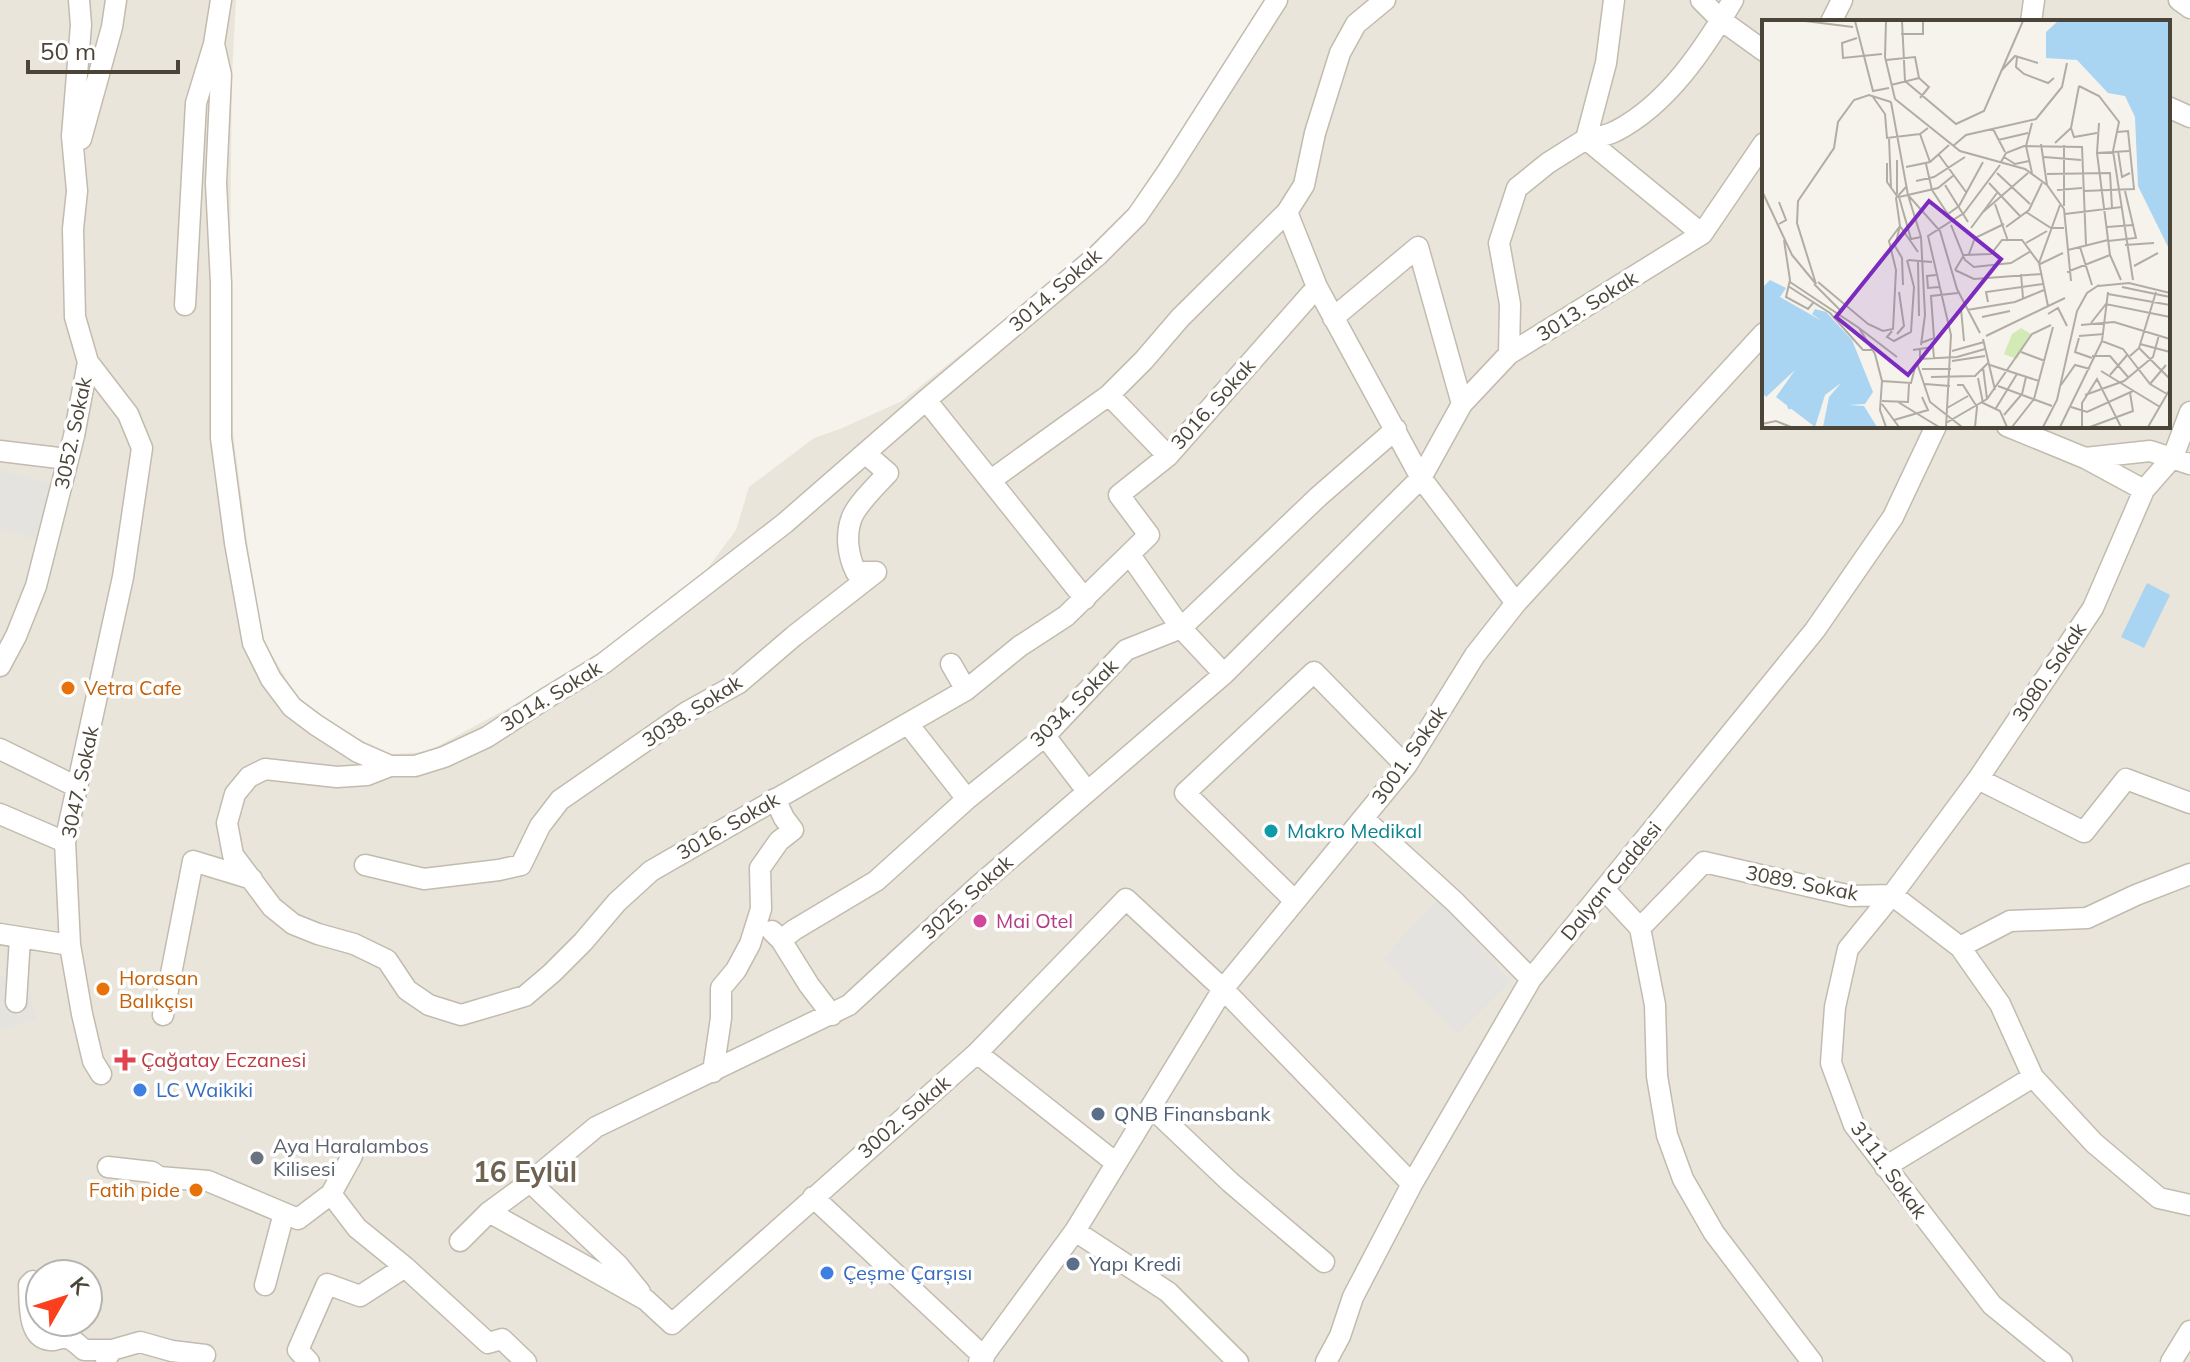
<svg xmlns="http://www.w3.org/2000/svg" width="2190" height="1362" font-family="Mulish,sans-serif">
  <rect width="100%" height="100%" fill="#f6f3ec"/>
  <!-- residential -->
  <path fill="#eae5da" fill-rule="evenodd" d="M 0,0 L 236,0 L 232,75 L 230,255 L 233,433 L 249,556 L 264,642 L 301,704 L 346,733 L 392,754 L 427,752 L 606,655 L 704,573 L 736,530 L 749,487 L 814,438 L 840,429 L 902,401 L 1095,247 L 1121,221 L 1266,0 L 2190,0 L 2190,1362 L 0,1362 ZM 1764,22 L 2168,22 L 2168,426 L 1764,426 ZM 40,1274 L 88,1274 L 88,1322 L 40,1322 Z"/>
  <!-- parking -->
  <path fill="#e5e3e0" d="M 0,470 L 55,484 L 40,541 L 0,528 Z
    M 1438,899 L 1511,981 L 1458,1034 L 1383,958 Z
    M 6,946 L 32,949 L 29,975 L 32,1008 L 36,1019 L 0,1031 L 0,977 L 5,977 Z"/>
  <!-- water -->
  <path fill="#a9d4f2" d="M 2147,583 L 2170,595 L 2144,648 L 2121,637 Z"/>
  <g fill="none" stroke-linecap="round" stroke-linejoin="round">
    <defs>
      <path id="minor" d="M 221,0 L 214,44 L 221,75 L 216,183 L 221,283 L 221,438 L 235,543 L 253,643 L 271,679 L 292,707 L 316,725 L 358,752 L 390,766 L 415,766 L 444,757 L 487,737 L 545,699 L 604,663 L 785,523 L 926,400 L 1098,255 L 1137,216 L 1168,171 L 1277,0
        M 1701,0 L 1721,20 L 1764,51
        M 2179,0 L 2190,8
        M 1831,22 L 1842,0
        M 2031,22 L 2034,0
        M 2168,107 L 2190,117
        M 81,139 L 112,27 L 116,0
        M 1586,139 C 1596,137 1607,136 1616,131 C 1668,104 1704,49 1733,0
        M 1586,139 L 1702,234
        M 1287,212 L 1317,287 L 1421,478 L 1516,603
        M 185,305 L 196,103 L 214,44
        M 1333,318 L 1418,247 L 1462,404
        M 1509,354 L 1510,304 L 1499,243 L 1517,188 L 1548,163 L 1586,139 L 1606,63 L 1614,0
        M 88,362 L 128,414 L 142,448 L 123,577 L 65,842 L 70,945 L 82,1014 L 93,1061 L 101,1074
        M 1109,395 L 1168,456
        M 926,400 L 1085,599
        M 2007,426 L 2085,458 L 2150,451 L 2190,464
        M 0,451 L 67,459
        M 991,480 L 1109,395 L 1144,360 L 1180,318 L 1287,212 L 1304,185 L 1315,133 L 1340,53 L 1356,24 L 1385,0
        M 2144,490 L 2173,457 L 2190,412
        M 1130,555 L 1181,628 L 1224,674
        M 951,664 L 966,690
        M 0,666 L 16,636 L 36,586 L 74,436 L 88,362 L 75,317 L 73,229 L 77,191 L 72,136 L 81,25 L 79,0
        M 908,724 L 967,799
        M 1045,736 L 1087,791
        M 0,749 L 77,787
        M 390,766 L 367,775 L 337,777 L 265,769 L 249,777 L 235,794 L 227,823 L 233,855 L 272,907 L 293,924 L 318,934 L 354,944 L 387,960 L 407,990 L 429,1005 L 461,1015 L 525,996 L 552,973 L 583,942 L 617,902 L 651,871 L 966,690 L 1020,646 L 1066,616 L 1149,535 L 1119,495 L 1168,456 L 1317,287
        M 1978,779 L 2084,832 L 2126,779 L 2190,803
        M 0,814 L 65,842
        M 1364,819 L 1455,902 L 1531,979
        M 365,865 L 424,879 L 499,870 L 521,865 L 540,826 L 560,800 L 687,712 L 739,683 L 794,636 L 876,572 L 856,572 C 848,556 845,535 852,517 C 858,503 878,484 888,473 L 865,453
        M 1604,889 L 1640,928
        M 1295,901 L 1185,793 L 1314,672 L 1406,766
        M 1640,928 L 1704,862 L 1851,896 L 1892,895 L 1960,947 L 2000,1004 L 2033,1077 L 2094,1143 L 2159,1198 L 2190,1205
        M 1640,928 L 1655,1005 L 1657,1076 L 1667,1135 L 1683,1179 L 1714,1233 L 1812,1362
        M 772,931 L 781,940 L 809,985 L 832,1015
        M 0,934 L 70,945
        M 781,940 L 794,930 L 876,881 L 967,799 L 1045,736 L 1126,650 L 1181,628 L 1318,497 L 1396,429
        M 1960,947 L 2010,921 L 2087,918 L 2136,895 L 2190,874
        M 16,1002 L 20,938
        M 163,1015 L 193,861 L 252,879
        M 977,1053 L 1116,1163
        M 713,1072 L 721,1018 L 721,988 L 736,970 L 750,944 L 761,909 L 760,868 L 779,841 L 793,830 L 784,818 L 775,799
        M 1151,1107 L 1230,1182 L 1324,1262
        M 108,1167 L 152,1172 L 159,1177 L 208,1181 L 298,1219 L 331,1194 L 352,1156
        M 1885,1167 L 2033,1077
        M 530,1182 L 618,1265 L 640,1292
        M 331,1194 L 357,1228 L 405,1267 L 488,1343 L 502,1339 L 526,1362
        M 813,1197 L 984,1357
        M 489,1212 L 646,1300 L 672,1324 L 977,1053 L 1126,899 L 1223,989 L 1412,1184
        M 1075,1231 L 1168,1292 L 1238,1362
        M 460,1241 L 489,1212 L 530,1182 L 596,1127 L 849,1005 L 977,887 L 1224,674 L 1271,627 L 1421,478 L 1462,404 L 1509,354 L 1702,234 L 1764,143
        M 33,1281 L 29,1285 C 30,1302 27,1338 50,1340 C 56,1341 57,1338 63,1338 C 72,1337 77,1344 84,1350 L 112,1350
        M 265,1285 L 284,1213
        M 106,1359 L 112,1350 L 140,1342 L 172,1351 L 205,1355
        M 309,1362 L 298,1350 L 327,1284 L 360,1296 L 405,1267
        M 979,1362 L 1075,1231 L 1223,989 L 1406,766 L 1475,655 L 1516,603 L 1764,333
        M 1326,1362 L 1340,1336 L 1353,1297 L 1412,1184 L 1531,979 L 1815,630 L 1893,517 L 1936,426
        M 2062,1362 L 1992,1305 L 1854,1125 L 1831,1063 L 1835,1007 L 1848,949 L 1892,895 L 1978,779 L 2093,608 L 2144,490 L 2085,458
        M 2171,1362 L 2190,1331"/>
    </defs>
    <!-- minor casing -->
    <use href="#minor" stroke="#c2bbae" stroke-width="23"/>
    <!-- minor -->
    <use href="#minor" stroke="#fff" stroke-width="20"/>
  </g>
  <!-- markers -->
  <g fill="#e8710a" stroke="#fff" stroke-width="3">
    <circle cx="68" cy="688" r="8"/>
    <circle cx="103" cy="989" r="8"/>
    <circle cx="196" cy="1190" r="8"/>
  </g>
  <circle fill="#0f9aa8" stroke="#fff" stroke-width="3" cx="1271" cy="831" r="8"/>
  <circle fill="#d1479c" stroke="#fff" stroke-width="3" cx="980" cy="921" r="8"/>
  <path fill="#e0444e" stroke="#fff" stroke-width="3" d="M121 1048h8v8h8v8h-8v8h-8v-8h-8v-8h8z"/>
  <g fill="#3f7fe0" stroke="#fff" stroke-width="3">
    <circle cx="140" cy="1090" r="8"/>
    <circle cx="827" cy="1273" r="8"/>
  </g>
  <g fill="#5c6f8a" stroke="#fff" stroke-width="3">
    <circle cx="1098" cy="1114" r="8"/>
    <circle cx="1073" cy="1264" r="8"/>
  </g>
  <circle fill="#6b7280" stroke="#fff" stroke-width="3" cx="257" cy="1158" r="8"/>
  <g text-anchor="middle" stroke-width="7" stroke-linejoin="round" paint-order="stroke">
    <!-- street labels -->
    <g font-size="20" fill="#4b4439" stroke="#fff">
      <text transform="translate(1055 290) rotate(-41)" y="7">3014. Sokak</text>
      <text transform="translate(1587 306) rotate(-32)" y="7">3013. Sokak</text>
      <text transform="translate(1213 404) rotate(-48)" y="7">3016. Sokak</text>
      <text transform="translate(73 433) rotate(-78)" y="7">3052. Sokak</text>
      <text transform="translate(2049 672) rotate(-56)" y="7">3080. Sokak</text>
      <text transform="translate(551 696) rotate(-32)" y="7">3014. Sokak</text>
      <text transform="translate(1074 703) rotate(-45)" y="7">3034. Sokak</text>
      <text transform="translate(692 711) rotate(-33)" y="7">3038. Sokak</text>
      <text transform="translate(1409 755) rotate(-55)" y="7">3001. Sokak</text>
      <text transform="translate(80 782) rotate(-78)" y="7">3047. Sokak</text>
      <text transform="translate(728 826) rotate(-30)" y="7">3016. Sokak</text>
      <text transform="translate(1611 881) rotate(-51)" y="7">Dalyan Caddesi</text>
      <text transform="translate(1802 883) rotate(11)" y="7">3089. Sokak</text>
      <text transform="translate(967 897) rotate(-42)" y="7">3025. Sokak</text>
      <text transform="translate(904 1117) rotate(-41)" y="7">3002. Sokak</text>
      <text transform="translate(1889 1170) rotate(54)" y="7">3111. Sokak</text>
    </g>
    <!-- food labels -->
    <g font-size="20" fill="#c56008" stroke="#fff" text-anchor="start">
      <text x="84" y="695">Vetra Cafe</text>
      <text x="119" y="985">Horasan<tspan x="119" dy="23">Balıkçısı</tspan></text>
      <text x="180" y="1197" text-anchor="end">Fatih pide</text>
    </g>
    <!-- culture labels -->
    <g font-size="20" fill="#0d838f" stroke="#fff" text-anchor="start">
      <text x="1287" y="838">Makro Medikal</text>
    </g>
    <!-- hotel labels -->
    <g font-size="20" fill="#b23c85" stroke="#fff" text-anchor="start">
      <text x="996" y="928">Mai Otel</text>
    </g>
    <!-- health labels -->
    <g font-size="20" fill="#be3a42" stroke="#fff" text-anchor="start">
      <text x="141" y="1067">Çağatay Eczanesi</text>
    </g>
    <!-- shop labels -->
    <g font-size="20" fill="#366cbe" stroke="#fff" text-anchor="start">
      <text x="156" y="1097">LC Waikiki</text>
      <text x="843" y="1280">Çeșme Çarșısı</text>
    </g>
    <!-- service labels -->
    <g font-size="20" fill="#4e5e75" stroke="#fff" text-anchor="start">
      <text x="1114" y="1121">QNB Finansbank</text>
      <text x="1089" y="1271">Yapı Kredi</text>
    </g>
    <!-- worship labels -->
    <g font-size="20" fill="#5b616d" stroke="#fff" text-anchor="start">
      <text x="273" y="1153">Aya Haralambos<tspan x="273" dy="23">Kilisesi</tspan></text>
    </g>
    <!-- district labels -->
    <g font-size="28" font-weight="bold" fill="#6e6250" stroke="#fff">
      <text x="525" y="1182">16 Eylül</text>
    </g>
  </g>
  <!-- overview -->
  <g transform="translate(1762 20)">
    <rect width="408" height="408" fill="#f6f3ec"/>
    <path d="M 259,308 L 269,314 L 255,339 L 242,334 L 250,314 Z" fill="#d2eab5"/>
    <path d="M 296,1 L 408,1 L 408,231 L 376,166 L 373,97 L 363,76 L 346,73 L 315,40 L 284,38 L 284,12 ZM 8,260 L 24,268 L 18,277 L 60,301 L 50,294 L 53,289 L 64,292 L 90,320 L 111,372 L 103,384 L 86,385 L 102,386 L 115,407 L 61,407 L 67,377 L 79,363 L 63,375 L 53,407 L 14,377 L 33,350 L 4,377 L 0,372 L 0,268 Z" fill="#a9d4f2"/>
    <path fill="none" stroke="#a9d4f2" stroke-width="4" d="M 0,314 L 27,331 L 45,356 L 43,378 L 26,388"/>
    <path fill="none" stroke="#b2ada4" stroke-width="2" d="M 43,1 L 91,7M 93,1 L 111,71 L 127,68M 124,1 L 123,37 L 133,79M 140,1 L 143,61 L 194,104 L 222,91 L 261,1M 139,14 L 161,14 L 161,1M 95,18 L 80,23 L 81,38 L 120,34M 255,37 L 254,47 L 262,54 L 286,63 L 292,58M 124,40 L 153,37 L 157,58 L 167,67 L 158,78M 239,51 L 253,36 L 276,43M 129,65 L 157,58M 317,66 L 337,76 L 357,102 L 351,131 L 371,260M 111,77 L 123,94 L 125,118 L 158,114 L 166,108M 133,79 L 198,131 L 263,149 L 285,165 L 302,189 L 309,261M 129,82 L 146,175 L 178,211 L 195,269 L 218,313M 270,103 L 264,126 L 270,153M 337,103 L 335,133 L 348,235M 309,108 L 312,117 L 335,113M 231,109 L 243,132M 158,114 L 168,142M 127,118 L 129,168M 236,120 L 266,113M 293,123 L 309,108 L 317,66M 279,124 L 285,165M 302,125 L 302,186M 191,126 L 204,115 L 274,99 L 300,67 L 305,43M 356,131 L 360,157 L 368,153M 335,133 L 367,131M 177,135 L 204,172M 242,137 L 253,144 L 267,141M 282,137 L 319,140M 239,142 L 244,133 L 262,126 L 320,127 L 324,225M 125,143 L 125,162 L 135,176M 164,144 L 170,170 L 191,202M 144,147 L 168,142 L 187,125M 235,153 L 268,184M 285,154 L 348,153 L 350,188M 154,161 L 172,157 L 203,137M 227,163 L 258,196M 183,165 L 206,202M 295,170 L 320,168M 0,171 L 30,235 L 54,264 L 35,203 L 36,181 L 72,128 L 76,102 L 92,80 L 107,75 L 129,82M 322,171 L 372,169 L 366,111 L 355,112M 135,174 L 135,140M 146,175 L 159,217 L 163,295 L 159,325M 233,184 L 246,221M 221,192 L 266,153M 264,192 L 289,208 L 302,208M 186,194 L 197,186 L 221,142M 303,194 L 360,187M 17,204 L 24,200 L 17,182M 189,205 L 203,240 L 212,247 L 249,243 L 269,231M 138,206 L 156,232M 244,207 L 267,190 L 280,163M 345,207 L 372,205M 209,208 L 235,173M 159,217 L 149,219 L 137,177 L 176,168 L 192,155M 22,220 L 28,260 L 24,277 L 46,289 L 51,283M 346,221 L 374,218 L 363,171M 264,223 L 285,211M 363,225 L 392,223M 318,227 L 330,265M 306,230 L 346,220M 207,234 L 213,218 L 242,204M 348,235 L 359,260M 146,240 L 170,242M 156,241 L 157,296M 278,244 L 301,233M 372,246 L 396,233M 193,250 L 202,235 L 229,234 L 240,220 L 260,220 L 277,243M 193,250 L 212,259 L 279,254M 305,252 L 348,235M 259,254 L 261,278M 174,255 L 165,256 L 166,268 L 177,267M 28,262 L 97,308 L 113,334 L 120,361 L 149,363 L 154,344M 56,262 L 106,304 L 121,311 L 131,309 L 134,250 L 127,221 L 138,206M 52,264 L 80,292M 141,265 L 140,238 L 133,226 L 138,206 L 134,178 L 144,167M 26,266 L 68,293 L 101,330 L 110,330M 336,266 L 367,263 L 408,273M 360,267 L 408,277M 346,274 L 408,285M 226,282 L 224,272 L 281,264M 286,286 L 277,243 L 298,185M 199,289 L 202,321M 205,290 L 253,282 L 282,270M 286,294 L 296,288 L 305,306M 220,297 L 248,291M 329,303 L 344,284 L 408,297M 319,305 L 352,302 L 408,319M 97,308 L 135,337M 130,311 L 125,317 L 132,321 L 149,312 L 152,267 L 145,240M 135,314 L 142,306 L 137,272M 224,316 L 303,278M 317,316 L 342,314M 317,318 L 313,332 L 330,338M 221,319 L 233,370M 340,321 L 346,272M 159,323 L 172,318 L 169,276 L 196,273M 378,324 L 408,332M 377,328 L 408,359M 158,329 L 158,339 L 195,337 L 223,329M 151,330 L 171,327 L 172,338M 190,331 L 222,322M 259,332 L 283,341M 330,336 L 348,336 L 366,357M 368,336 L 377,328 L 394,272M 190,341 L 223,336M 155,343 L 168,382 L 200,407M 228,345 L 277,361M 221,347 L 225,379M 160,349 L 189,349M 339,351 L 398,387M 348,355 L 366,334M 169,357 L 213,356 L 226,343M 216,358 L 221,383 L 238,391 L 245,407M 120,361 L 118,390 L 124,407M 163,364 L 188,366M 388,364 L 404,345M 195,365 L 201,365 L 215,387 L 213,407M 299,365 L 313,345 L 328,349M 236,366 L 290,386M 323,375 L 362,361 L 391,337 L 397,315M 120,381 L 146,382 L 147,364M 136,382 L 177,407M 120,384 L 137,407M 309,387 L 325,392 L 371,371M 185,388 L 206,376M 234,388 L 255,354M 242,395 L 260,374 L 264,357M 132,400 L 166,390 L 160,377M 184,403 L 225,379 L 270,314 L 289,305M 0,404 L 14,401 L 29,407M 184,407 L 189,315 L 166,216 L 202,193 L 238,145M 250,407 L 272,379 L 291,307M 281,407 L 295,380 L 315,291 L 325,273 L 337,265M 298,407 L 340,321 L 361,329 L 388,364 L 405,374M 320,407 L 320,383 L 335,359 L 359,407M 328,407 L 371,391 L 368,373M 386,407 L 408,369"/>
    <path fill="#7b2cbf" fill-opacity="0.15" stroke="#7b2cbf" stroke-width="4" d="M 167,181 L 239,239 L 146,355 L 74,297 Z"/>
    <rect width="408" height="408" fill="none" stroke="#4b4439" stroke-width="4"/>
  </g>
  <!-- north arrow -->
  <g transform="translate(64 1298) rotate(51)"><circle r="38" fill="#ffffff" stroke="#b7b4b0" stroke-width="2"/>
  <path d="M0-6L14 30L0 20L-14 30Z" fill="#fc3f1d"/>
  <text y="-12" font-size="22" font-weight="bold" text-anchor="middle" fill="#4b4439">K</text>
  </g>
  <!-- scale -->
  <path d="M28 60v12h150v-12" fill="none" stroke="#4b4439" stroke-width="4"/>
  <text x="40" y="60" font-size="24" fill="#4b4439" stroke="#ffffff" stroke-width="6" paint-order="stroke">50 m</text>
</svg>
